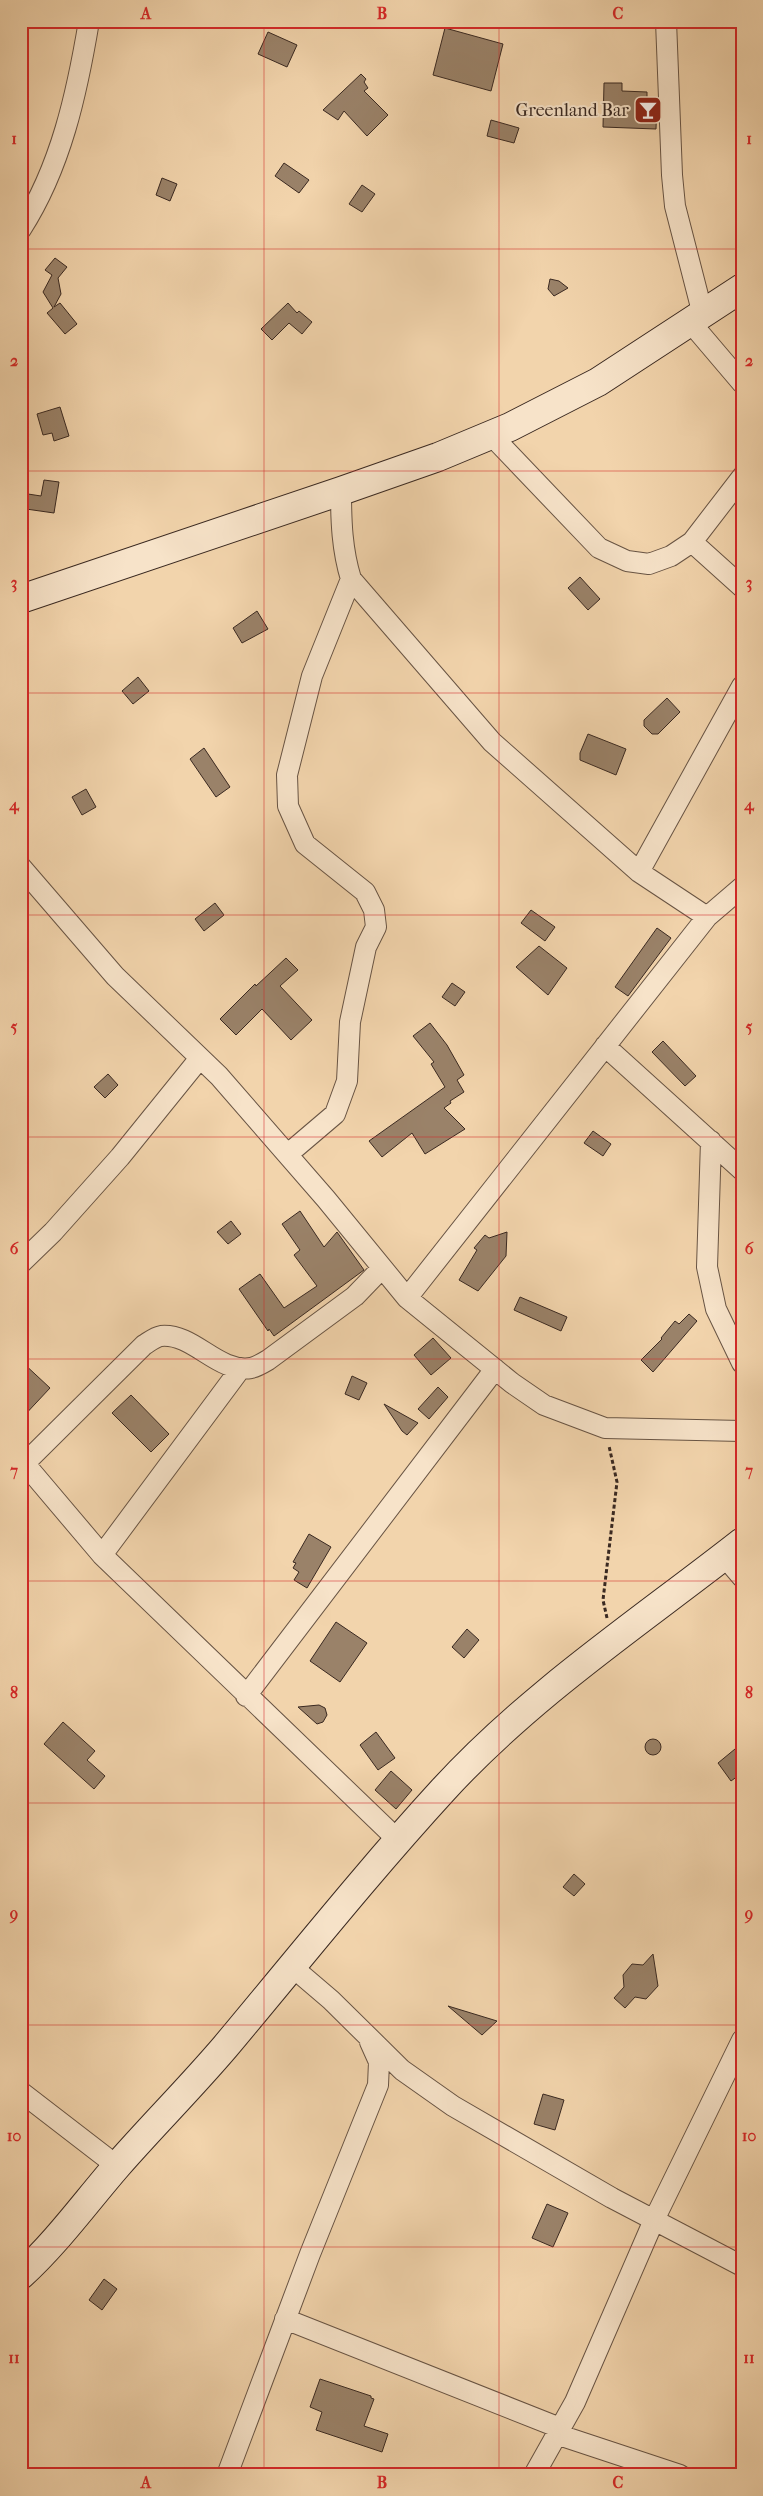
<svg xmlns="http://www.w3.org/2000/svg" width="763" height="2496" font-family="'IM FELL French Canon',serif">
  <rect width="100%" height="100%" fill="#f2d4ac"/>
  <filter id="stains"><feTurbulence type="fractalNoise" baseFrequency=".004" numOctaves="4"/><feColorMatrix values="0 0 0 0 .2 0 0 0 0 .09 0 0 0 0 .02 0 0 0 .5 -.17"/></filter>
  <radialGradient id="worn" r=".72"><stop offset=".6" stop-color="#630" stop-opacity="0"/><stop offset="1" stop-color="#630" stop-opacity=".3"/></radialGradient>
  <!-- building -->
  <path fill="#9a8269" stroke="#3a2921" d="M 445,28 L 503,44 L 491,91 L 433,75 Z
    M 268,32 L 297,45 L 287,67 L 258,54 Z
    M 361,74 L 366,79 L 364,82 L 368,88 L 364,91 L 388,115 L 367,136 L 344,111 L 338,120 L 323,110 Z
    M 604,83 L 622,83 L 622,91 L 647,92 L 647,100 L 657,100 L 656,129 L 603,127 Z
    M 491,120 L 519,128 L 514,143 L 487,136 Z
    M 284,163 L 309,180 L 299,193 L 275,176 Z
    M 162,178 L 177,184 L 170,201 L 156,195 Z
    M 362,185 L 375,194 L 362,212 L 349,204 Z
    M 55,258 L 67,267 L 58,278 L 61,294 L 54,307 L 60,303 L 77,324 L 65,334 L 47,313 L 53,308 L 43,292 L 52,275 L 45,270 Z
    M 550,279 L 559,281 L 568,288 L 554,296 L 548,289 Z
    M 288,303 L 297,313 L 299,311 L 312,322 L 302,334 L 289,323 L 272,340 L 261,329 Z
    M 60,407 L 69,436 L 54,441 L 52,433 L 43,435 L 37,414 Z
    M 44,480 L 59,482 L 54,513 L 26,509 L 28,494 L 41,496 Z
    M 580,577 L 600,599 L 588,610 L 568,588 Z
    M 257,611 L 268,629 L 242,643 L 233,628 Z
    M 138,677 L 149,691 L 133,704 L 122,691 Z
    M 667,698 L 680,712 L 658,734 L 652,734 L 644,726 L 644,720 Z
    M 588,734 L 626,749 L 616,775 L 580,760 L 580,753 Z
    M 204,748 L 230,787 L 216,797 L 190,759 Z
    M 86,789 L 96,807 L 82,815 L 72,797 Z
    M 215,903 L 224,915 L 204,931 L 195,919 Z
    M 531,910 L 555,927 L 545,941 L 521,923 Z
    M 657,928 L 671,938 L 628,996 L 615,987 Z
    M 539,946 L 567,968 L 548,995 L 516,967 Z
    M 286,958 L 298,970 L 280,986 L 312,1020 L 291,1040 L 262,1009 L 236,1035 L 220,1019 L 255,984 L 256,986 Z
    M 452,983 L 465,992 L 455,1006 L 442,997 Z
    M 430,1023 L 447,1045 L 464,1075 L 457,1080 L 464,1092 L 450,1101 L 451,1103 L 444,1108 L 465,1129 L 425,1154 L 412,1133 L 382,1157 L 369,1141 L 445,1087 L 431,1064 L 434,1062 L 413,1036 Z
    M 663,1041 L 696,1076 L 685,1086 L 652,1052 Z
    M 108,1074 L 118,1085 L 105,1098 L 94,1087 Z
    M 593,1131 L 611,1144 L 603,1156 L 584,1143 Z
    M 300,1211 L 324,1247 L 337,1232 L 364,1270 L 274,1336 L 269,1329 L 268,1331 L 239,1289 L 260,1274 L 284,1308 L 317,1286 L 294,1255 L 300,1250 L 282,1224 Z
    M 231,1221 L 241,1234 L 228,1244 L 217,1232 Z
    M 507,1232 L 506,1256 L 478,1291 L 459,1280 L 477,1250 L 474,1248 L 485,1235 L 489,1238 Z
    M 520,1297 L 567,1317 L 561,1331 L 514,1310 Z
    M 689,1314 L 697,1321 L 653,1372 L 641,1360 L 662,1339 L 661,1338 L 675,1321 L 679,1324 Z
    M 433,1338 L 451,1358 L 431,1375 L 414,1355 Z
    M 21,1361 L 50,1388 L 21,1419 Z
    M 352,1376 L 367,1383 L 359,1400 L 345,1394 Z
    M 438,1387 L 448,1397 L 429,1419 L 418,1409 Z
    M 131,1395 L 169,1434 L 151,1452 L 112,1413 Z
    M 384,1404 L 418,1423 L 407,1435 L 402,1431 Z
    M 309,1534 L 331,1547 L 307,1588 L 294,1580 L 299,1572 L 293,1568 L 296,1563 L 293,1562 Z
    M 336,1622 L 367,1643 L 340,1682 L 310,1661 Z
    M 467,1629 L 479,1640 L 464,1658 L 452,1647 Z
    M 319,1705 L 325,1708 L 327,1715 L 323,1722 L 317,1724 L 298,1707 Z
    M 63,1722 L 95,1751 L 87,1760 L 105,1776 L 94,1789 L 44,1744 Z
    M 376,1732 L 395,1758 L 378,1770 L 360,1745 Z
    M645 1747a8 8 0 1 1 16 0a8 8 0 1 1-16 0Z
    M 735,1749 L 742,1756 L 742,1773 L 731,1781 L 718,1763 Z
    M 391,1771 L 412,1790 L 396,1809 L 375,1790 Z
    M 574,1874 L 585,1884 L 574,1896 L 563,1887 Z
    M 653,1954 L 658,1986 L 646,1999 L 635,1997 L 625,2008 L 614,1998 L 624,1987 L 623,1975 L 632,1964 L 643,1965 Z
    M 448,2006 L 497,2021 L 482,2035 Z
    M 543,2094 L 564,2100 L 555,2130 L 534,2124 Z
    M 547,2204 L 568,2213 L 553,2247 L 532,2238 Z
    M 104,2279 L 117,2289 L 102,2310 L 89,2300 Z
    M 320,2379 L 371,2396 L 371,2398 L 374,2399 L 364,2426 L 388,2434 L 382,2452 L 316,2430 L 322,2412 L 310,2407 Z"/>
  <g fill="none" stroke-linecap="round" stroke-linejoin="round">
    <defs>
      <path id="street" d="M 666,21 L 672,175 L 675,206 L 703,315
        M 21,229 C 61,167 77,93 89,21
        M 691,323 L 742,383
        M 491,435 L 599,548 L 627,561 L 649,564 L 671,556 L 692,542
        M 742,477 L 692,542 L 742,587
        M 341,491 C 341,521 342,550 351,579 L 492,742 L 639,872 L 707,917
        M 21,867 L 115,976 L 219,1076 L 326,1199 L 407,1298 L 512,1383 L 544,1405 L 605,1428 L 742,1431
        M 639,872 L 742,686
        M 605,1046 L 742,1170
        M 711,1141 L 707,1267 L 716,1309 L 742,1363
        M 288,1154 L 335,1114 L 347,1081 L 350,1022 L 366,947 L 376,927 L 374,910 L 365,892 L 305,844 L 288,806 L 287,775 L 312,676 L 351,579
        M 21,1263 L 53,1232 L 120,1157 L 200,1058
        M 407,1298 L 707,917 L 742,887
        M 25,1464 L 102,1555 L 399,1841
        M 21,1467 L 144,1345 C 149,1342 155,1337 161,1336 C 194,1333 217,1373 251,1368 C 256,1367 263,1363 268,1360 L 355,1296 L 381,1269
        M 102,1555 L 241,1368
        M 724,1556 L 742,1577
        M 246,1696 L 495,1369
        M 290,1965 L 331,2000 L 402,2070 L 453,2106 L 612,2198 L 742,2266
        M 21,2092 L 117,2166
        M 285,2319 L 560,2428
        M 556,2434 L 680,2475
        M 227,2475 L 310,2254 L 378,2085 L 379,2062 L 370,2042
        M 534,2475 L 575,2402 L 654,2220 L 742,2040"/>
      <path id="secondary" d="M 21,599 L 341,491 L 438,457 L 510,427 L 598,382 L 742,288
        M 21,2275 C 57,2242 85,2203 117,2166 C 152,2126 190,2088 225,2047 C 297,1961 367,1873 443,1790 C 531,1694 640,1622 742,1542"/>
    </defs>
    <!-- street casing -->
    <use href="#street" stroke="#685444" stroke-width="22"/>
    <!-- secondary casing -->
    <use href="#secondary" stroke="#3a2921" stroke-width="30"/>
    <!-- path -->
    <path stroke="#3a2921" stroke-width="3" stroke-dasharray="4 2.5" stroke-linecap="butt" d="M 607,1618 L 603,1600 L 617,1482 L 609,1446"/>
    <!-- street -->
    <use href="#street" stroke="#f7e3c9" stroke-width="20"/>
    <!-- secondary -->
    <use href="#secondary" stroke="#f7e3c9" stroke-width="28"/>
  </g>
  <!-- grid -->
  <path fill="none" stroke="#d62828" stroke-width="1" stroke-opacity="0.55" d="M 264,21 L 264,2475M 499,21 L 499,2475M 21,249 L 742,249M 21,471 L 742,471M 21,693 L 742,693M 21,915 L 742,915M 21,1137 L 742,1137M 21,1359 L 742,1359M 21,1581 L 742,1581M 21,1803 L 742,1803M 21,2025 L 742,2025M 21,2247 L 742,2247"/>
  <!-- icons -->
  <defs>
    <symbol id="bar-square" viewBox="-11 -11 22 22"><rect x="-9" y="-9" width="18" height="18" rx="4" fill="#8f2418" stroke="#f7e3c9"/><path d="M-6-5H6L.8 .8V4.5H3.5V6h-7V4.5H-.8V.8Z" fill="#fff"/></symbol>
  </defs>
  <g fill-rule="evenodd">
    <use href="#bar-square" x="632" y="94" width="32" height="32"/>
  </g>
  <g text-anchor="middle" stroke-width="4" stroke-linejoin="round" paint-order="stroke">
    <!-- poi labels -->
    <g font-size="18" fill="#3a2921" stroke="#f7e3c9" text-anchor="end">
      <text x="629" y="116">Greenland Bar</text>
    </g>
  </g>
  <!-- margin -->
  <rect width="763" height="2496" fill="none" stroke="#f2d4ac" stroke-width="55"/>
  <rect x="28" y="28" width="708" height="2440" fill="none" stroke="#d62828" stroke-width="2"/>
  <g font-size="16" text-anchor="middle" font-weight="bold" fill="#d62828">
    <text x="146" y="19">A</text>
    <text x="382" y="19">B</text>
    <text x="618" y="19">C</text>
    <text x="14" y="144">1</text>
    <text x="749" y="144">1</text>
    <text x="14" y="366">2</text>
    <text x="749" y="366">2</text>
    <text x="14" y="588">3</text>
    <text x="749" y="588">3</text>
    <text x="14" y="810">4</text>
    <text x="749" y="810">4</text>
    <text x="14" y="1032">5</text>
    <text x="749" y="1032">5</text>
    <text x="14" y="1254">6</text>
    <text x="749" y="1254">6</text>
    <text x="14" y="1476">7</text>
    <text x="749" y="1476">7</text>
    <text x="14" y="1698">8</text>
    <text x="749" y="1698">8</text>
    <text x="14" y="1919">9</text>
    <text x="749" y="1919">9</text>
    <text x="14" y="2141">10</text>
    <text x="749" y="2141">10</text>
    <text x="14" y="2363">11</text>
    <text x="749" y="2363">11</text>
    <text x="146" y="2488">A</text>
    <text x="382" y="2488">B</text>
    <text x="618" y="2488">C</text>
  </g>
  <rect width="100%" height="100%" filter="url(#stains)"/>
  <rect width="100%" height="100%" fill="url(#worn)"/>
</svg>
